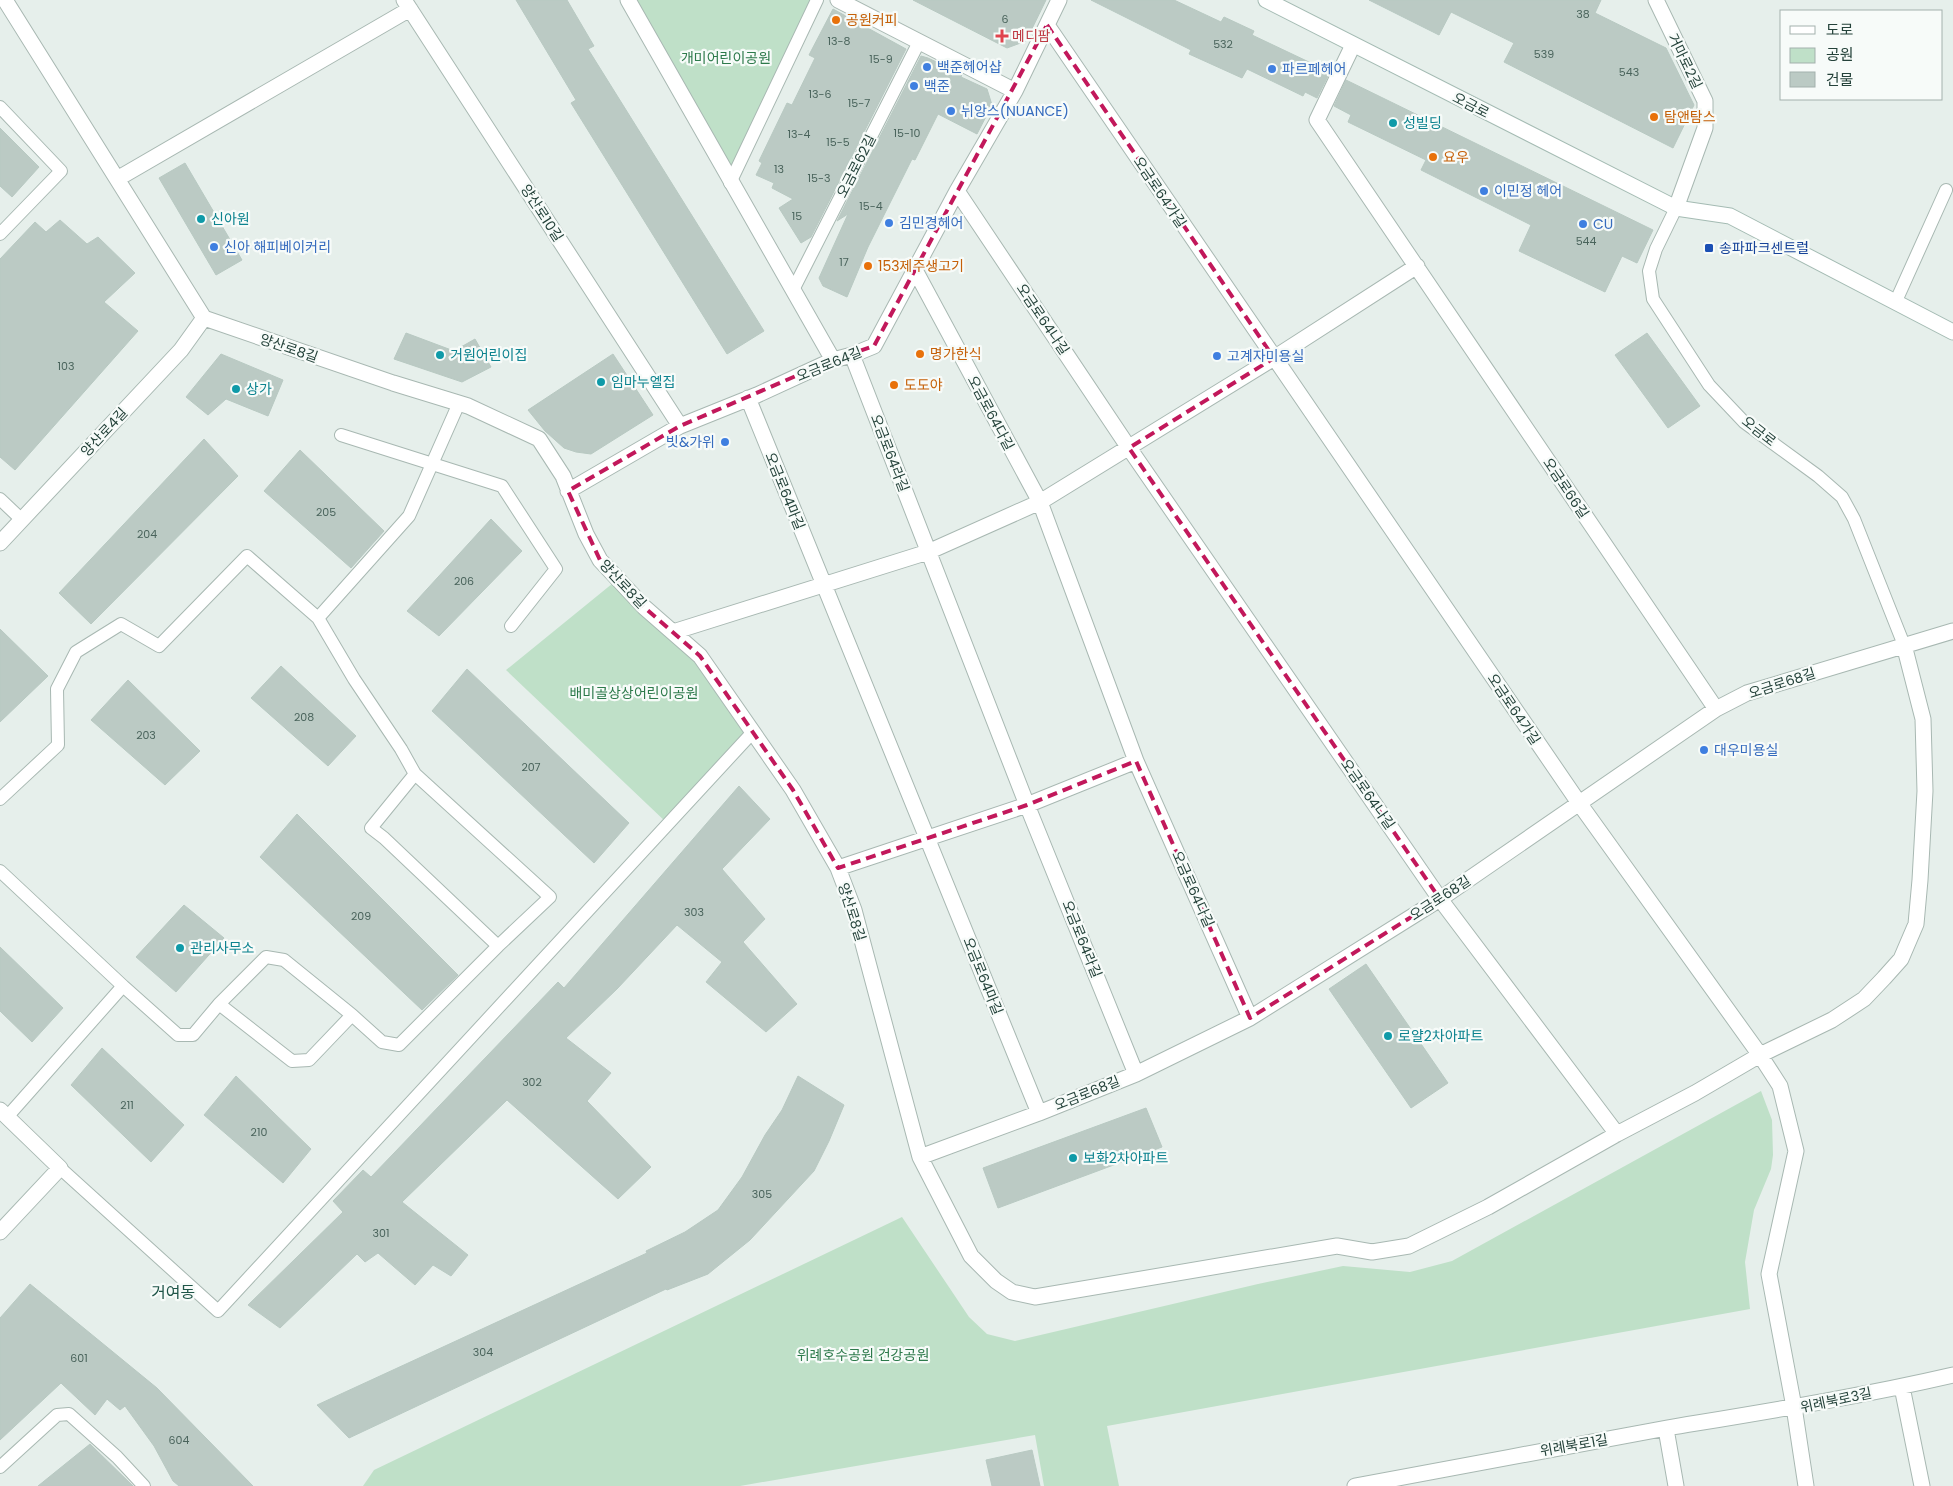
<svg xmlns="http://www.w3.org/2000/svg" width="1953" height="1486" font-family="Poppins,'Noto Sans KR',sans-serif">
  <rect width="100%" height="100%" fill="#e6efeb"/>
  <!-- green -->
  <path fill="#bfe0c8" d="M 628,0 L 817,0 L 730,183 Z
    M 618,579 L 700,656 L 752,733 L 668,824 L 506,670 Z
    M 1761,1091 L 1772,1120 L 1773,1155 L 1771,1169 L 1754,1210 L 1745,1262 L 1750,1309 L 1107,1426 L 1119,1486 L 1044,1486 L 1035,1435 L 740,1486 L 363,1486 L 374,1470 L 902,1217 L 969,1317 L 987,1334 L 1015,1341 L 1258,1284 L 1343,1266 L 1410,1272 L 1452,1261 Z"/>
  <!-- building -->
  <path fill="#bbcac4" stroke="#b8c9c2" d="M 516,0 L 567,0 L 594,46 L 588,49 L 764,331 L 727,354 L 571,103 L 576,100 Z
    M 913,0 L 1046,0 L 1026,41 L 1007,48 Z
    M 1091,0 L 1174,0 L 1221,22 L 1224,17 L 1254,31 L 1252,35 L 1330,72 L 1317,98 L 1305,92 L 1303,96 L 1247,69 L 1242,78 L 1189,54 L 1191,50 Z
    M 1369,0 L 1601,0 L 1595,13 L 1666,48 L 1694,105 L 1673,148 L 1504,62 L 1514,43 L 1451,12 L 1439,35 Z
    M 833,9 L 906,49 L 811,237 L 801,243 L 779,208 L 793,199 L 772,188 L 774,183 L 756,175 L 762,163 L 759,161 L 787,103 L 792,105 L 815,58 L 809,55 Z
    M 921,56 L 928,58 L 962,74 L 961,77 L 987,89 L 992,105 L 977,134 L 938,114 L 915,160 L 912,159 L 868,247 L 847,297 L 823,286 L 819,278 L 848,214 L 837,221 Z
    M 1346,80 L 1653,230 L 1637,263 L 1622,256 L 1605,292 L 1519,251 L 1531,225 L 1421,170 L 1426,160 L 1348,122 L 1351,115 L 1334,106 Z
    M 0,128 L 39,167 L 12,197 L 0,186 Z
    M 185,163 L 242,260 L 216,275 L 159,178 Z
    M 60,220 L 87,244 L 98,237 L 135,273 L 104,302 L 138,331 L 15,470 L 0,457 L 0,259 L 35,222 L 46,232 Z
    M 406,333 L 454,351 L 475,339 L 491,367 L 462,382 L 394,359 Z
    M 1647,333 L 1700,406 L 1668,428 L 1615,355 Z
    M 221,354 L 283,380 L 268,416 L 226,399 L 208,415 L 186,397 Z
    M 613,354 L 653,415 L 591,454 L 576,452 L 564,448 L 545,431 L 528,410 Z
    M 204,439 L 238,476 L 91,624 L 59,593 Z
    M 300,450 L 384,531 L 351,568 L 264,491 Z
    M 491,519 L 522,551 L 439,636 L 407,611 Z
    M 0,629 L 48,676 L 0,722 Z
    M 281,666 L 356,736 L 328,766 L 251,698 Z
    M 467,669 L 629,823 L 594,863 L 432,711 Z
    M 128,680 L 200,751 L 165,785 L 91,720 Z
    M 739,786 L 770,819 L 722,869 L 765,919 L 743,942 L 797,1004 L 766,1032 L 706,982 L 722,962 L 677,925 L 617,989 L 566,1038 L 611,1073 L 587,1101 L 651,1167 L 618,1199 L 507,1100 L 402,1202 L 468,1255 L 451,1276 L 433,1265 L 415,1285 L 378,1253 L 365,1262 L 357,1254 L 280,1328 L 248,1305 L 343,1212 L 333,1201 L 363,1170 L 371,1177 L 558,982 L 564,988 Z
    M 297,814 L 458,975 L 422,1010 L 260,857 Z
    M 184,905 L 224,938 L 176,992 L 136,957 Z
    M 0,947 L 63,1008 L 32,1042 L 0,1011 Z
    M 1366,964 L 1448,1083 L 1411,1108 L 1329,989 Z
    M 102,1048 L 184,1125 L 151,1162 L 71,1085 Z
    M 236,1076 L 311,1149 L 283,1183 L 204,1115 Z
    M 798,1076 L 844,1105 L 829,1141 L 814,1171 L 750,1240 L 708,1274 L 667,1290 L 666,1289 L 349,1438 L 317,1405 L 647,1253 L 646,1251 L 685,1232 L 718,1210 L 742,1177 L 765,1135 L 782,1110 Z
    M 1146,1108 L 1162,1147 L 998,1208 L 983,1168 Z
    M 30,1284 L 157,1388 L 253,1486 L 179,1486 L 173,1481 L 154,1446 L 125,1406 L 120,1410 L 107,1399 L 95,1415 L 61,1383 L 0,1440 L 0,1318 Z
    M 90,1444 L 133,1486 L 38,1486 Z
    M 1032,1450 L 1040,1486 L 992,1486 L 986,1460 Z"/>
  <g fill="none" stroke-linecap="round" stroke-linejoin="round">
    <defs>
      <path id="lane" d="M 0,107 L 61,171 L 0,234
        M 730,183 L 817,0
        M 1676,208 L 1656,249 L 1649,271 L 1653,299 L 1709,385 L 1744,422 L 1818,476 L 1842,497 L 1854,519 L 1904,645
        M 793,290 L 919,42
        M 1896,301 L 1946,190
        M 341,435 L 502,486 L 556,569 L 511,626
        M 0,499 L 22,520
        M 318,618 L 354,679 L 401,749 L 415,774
        M 0,799 L 58,745 L 57,689 L 76,652 L 121,624 L 159,646 L 247,556 L 318,618 L 409,516 L 459,403
        M 0,871 L 123,986 L 7,1117
        M 123,986 L 178,1035 L 193,1035 L 219,1004 L 266,957 L 284,960 L 352,1015 L 309,1060 L 292,1061 L 219,1004
        M 352,1015 L 382,1042 L 399,1045 L 498,946 L 384,838 L 371,828 L 415,774 L 550,897 L 498,946
        M 60,1168 L 218,1311 L 752,733
        M 0,1467 L 57,1415 L 69,1414 L 117,1457 L 144,1486"/>
      <path id="street" d="M 5,0 L 204,318 L 393,383 L 468,406 L 539,439 L 563,476 L 586,534 L 600,560 L 644,607 L 700,656 L 793,790 L 838,868 L 854,910 L 920,1157 L 971,1256 L 996,1281 L 1012,1292 L 1035,1297 L 1337,1246 L 1372,1252 L 1409,1246 L 1488,1207 L 1617,1134 L 1695,1093 L 1760,1055 L 1832,1020 L 1864,999 L 1884,978 L 1901,959 L 1916,924 L 1920,880 L 1925,791 L 1923,719 L 1904,645
        M 404,0 L 680,426
        M 628,0 L 833,360
        M 838,0 L 1015,91
        M 1656,0 L 1705,101 L 1705,128 L 1676,208
        M 1047,25 L 1579,803 L 1760,1055 L 1780,1086 L 1796,1151 L 1769,1274 L 1794,1407 L 1806,1486
        M 1353,45 L 1317,120 L 1716,709
        M 117,179 L 410,9
        M 957,191 L 1129,448 L 1440,899 L 1617,1134
        M 915,270 L 1040,502 L 1136,761 L 1250,1018
        M 852,355 L 1027,805 L 1136,1074
        M 748,398 L 1039,1113
        M 568,491 L 680,426 L 757,395 L 833,360 L 852,355 L 874,346 L 957,191 L 1015,91 L 1059,0
        M 0,543 L 181,350 L 204,318
        M 673,632 L 928,552 L 1040,502 L 1274,358 L 1417,266
        M 838,868 L 1027,805 L 1136,761
        M 0,1110 L 60,1168 L 0,1232
        M 920,1157 L 1039,1113 L 1136,1074 L 1250,1018 L 1440,899 L 1716,709 L 1747,693 L 1953,631
        M 1902,1387 L 1922,1486
        M 1666,1429 L 1676,1486
        M 1355,1486 C 1459,1467 1563,1447 1667,1428 C 1763,1412 1858,1397 1953,1375"/>
      <path id="secondary" d="M 1266,0 L 1676,208 L 1730,216 L 1953,332"/>
    </defs>
    <!-- lane casing -->
    <use href="#lane" stroke="#a8b8b2" stroke-width="14"/>
    <!-- street casing -->
    <use href="#street" stroke="#a8b8b2" stroke-width="17"/>
    <!-- secondary casing -->
    <use href="#secondary" stroke="#a4bbb3" stroke-width="17"/>
    <!-- lane -->
    <use href="#lane" stroke="#fff" stroke-width="12"/>
    <!-- street -->
    <use href="#street" stroke="#fff" stroke-width="15"/>
    <!-- secondary -->
    <use href="#secondary" stroke="#fff" stroke-width="15"/>
  </g>
  <!-- marked area -->
  <path fill="none" stroke="#c2185b" stroke-width="4" stroke-dasharray="10 6" stroke-linejoin="round" d="M 1047,25 L 1274,358 L 1129,448 L 1440,899 L 1250,1018 L 1136,761 L 1027,805 L 838,868 L 793,790 L 700,656 L 644,607 L 600,560 L 568,491 L 680,426 L 833,360 L 874,346 Z"/>
  <!-- markers -->
  <g fill="#e8710a" stroke="#f7fbf9" stroke-width="2">
    <circle cx="836" cy="20" r="5"/>
    <circle cx="1654" cy="117" r="5"/>
    <circle cx="1433" cy="157" r="5"/>
    <circle cx="868" cy="266" r="5"/>
    <circle cx="920" cy="354" r="5"/>
    <circle cx="894" cy="385" r="5"/>
  </g>
  <path fill="#e0444e" stroke="#f7fbf9" stroke-width="2" d="M999.5 28.5h5v5h5v5h-5v5h-5v-5h-5v-5h5z"/>
  <g fill="#3f7fe0" stroke="#f7fbf9" stroke-width="2">
    <circle cx="927" cy="67" r="5"/>
    <circle cx="1272" cy="69" r="5"/>
    <circle cx="914" cy="86" r="5"/>
    <circle cx="951" cy="111" r="5"/>
    <circle cx="1484" cy="191" r="5"/>
    <circle cx="889" cy="223" r="5"/>
    <circle cx="1583" cy="224" r="5"/>
    <circle cx="214" cy="247" r="5"/>
    <circle cx="1217" cy="356" r="5"/>
    <circle cx="725" cy="442" r="5"/>
    <circle cx="1704" cy="750" r="5"/>
  </g>
  <g fill="#0f9aa8" stroke="#f7fbf9" stroke-width="2">
    <circle cx="1393" cy="123" r="5"/>
    <circle cx="201" cy="219" r="5"/>
    <circle cx="440" cy="355" r="5"/>
    <circle cx="601" cy="382" r="5"/>
    <circle cx="236" cy="389" r="5"/>
    <circle cx="180" cy="948" r="5"/>
    <circle cx="1388" cy="1036" r="5"/>
    <circle cx="1073" cy="1158" r="5"/>
  </g>
  <rect fill="#1a4fb4" stroke="#f7fbf9" stroke-width="2" x="1704" y="243" width="10" height="10" rx="2.5"/>
  <g text-anchor="middle" stroke-width="4.5" stroke-linejoin="round" paint-order="stroke">
    <!-- number labels -->
    <g font-size="11" fill="#4a645c">
      <text x="1583" y="18">38</text>
      <text x="1005" y="23">6</text>
      <text x="839" y="45">13-8</text>
      <text x="1223" y="48">532</text>
      <text x="1544" y="58">539</text>
      <text x="881" y="63">15-9</text>
      <text x="1629" y="76">543</text>
      <text x="820" y="98">13-6</text>
      <text x="859" y="107">15-7</text>
      <text x="907" y="137">15-10</text>
      <text x="799" y="138">13-4</text>
      <text x="838" y="146">15-5</text>
      <text x="779" y="173">13</text>
      <text x="819" y="182">15-3</text>
      <text x="871" y="210">15-4</text>
      <text x="797" y="220">15</text>
      <text x="1586" y="245">544</text>
      <text x="844" y="266">17</text>
      <text x="66" y="370">103</text>
      <text x="326" y="516">205</text>
      <text x="147" y="538">204</text>
      <text x="464" y="585">206</text>
      <text x="304" y="721">208</text>
      <text x="146" y="739">203</text>
      <text x="531" y="771">207</text>
      <text x="694" y="916">303</text>
      <text x="361" y="920">209</text>
      <text x="532" y="1086">302</text>
      <text x="127" y="1109">211</text>
      <text x="259" y="1136">210</text>
      <text x="762" y="1198">305</text>
      <text x="381" y="1237">301</text>
      <text x="483" y="1356">304</text>
      <text x="79" y="1362">601</text>
      <text x="179" y="1444">604</text>
    </g>
    <!-- food labels -->
    <g font-size="14" fill="#c56008" stroke="#f7fbf9" text-anchor="start">
      <text x="846" y="25">공원커피</text>
      <text x="1664" y="122">탐앤탐스</text>
      <text x="1443" y="162">요우</text>
      <text x="878" y="271">153제주생고기</text>
      <text x="930" y="359">명가한식</text>
      <text x="904" y="390">도도야</text>
    </g>
    <!-- health labels -->
    <g font-size="14" fill="#be3a42" stroke="#f7fbf9" text-anchor="start">
      <text x="1012" y="41">메디팜</text>
    </g>
    <!-- park labels -->
    <g font-size="14" fill="#2d7a4b" stroke="#f7fbf9">
      <text x="726" y="63">개미어린이공원</text>
      <text x="634" y="698">배미골상상어린이공원</text>
      <text x="863" y="1360">위례호수공원 건강공원</text>
    </g>
    <!-- street labels -->
    <g font-size="14" fill="#24423a" stroke="#f7fbf9">
      <text transform="translate(1685 61) rotate(64)" y="5">거마로2길</text>
      <text transform="translate(1471 105) rotate(27)" y="5">오금로</text>
      <text transform="translate(856 166) rotate(-63)" y="5">오금로62길</text>
      <text transform="translate(1160 192) rotate(56)" y="5">오금로64가길</text>
      <text transform="translate(542 213) rotate(57)" y="5">양산로10길</text>
      <text transform="translate(1043 319) rotate(56)" y="5">오금로64나길</text>
      <text transform="translate(289 348) rotate(19)" y="5">양산로8길</text>
      <text transform="translate(829 364) rotate(-22)" y="5">오금로64길</text>
      <text transform="translate(991 413) rotate(62)" y="5">오금로64다길</text>
      <text transform="translate(1759 431) rotate(38)" y="5">오금로</text>
      <text transform="translate(104 432) rotate(-47)" y="5">양산로4길</text>
      <text transform="translate(890 453) rotate(69)" y="5">오금로64라길</text>
      <text transform="translate(1566 488) rotate(56)" y="5">오금로66길</text>
      <text transform="translate(785 491) rotate(68)" y="5">오금로64마길</text>
      <text transform="translate(623 584) rotate(47)" y="5">양산로8길</text>
      <text transform="translate(1782 683) rotate(-18)" y="5">오금로68길</text>
      <text transform="translate(1514 709) rotate(56)" y="5">오금로64가길</text>
      <text transform="translate(1368 794) rotate(55)" y="5">오금로64나길</text>
      <text transform="translate(1193 889) rotate(66)" y="5">오금로64다길</text>
      <text transform="translate(1440 898) rotate(-33)" y="5">오금로68길</text>
      <text transform="translate(852 912) rotate(72)" y="5">양산로8길</text>
      <text transform="translate(1082 939) rotate(68)" y="5">오금로64라길</text>
      <text transform="translate(983 976) rotate(68)" y="5">오금로64마길</text>
      <text transform="translate(1087 1093) rotate(-22)" y="5">오금로68길</text>
      <text transform="translate(1836 1400) rotate(-12)" y="5">위례북로3길</text>
      <text transform="translate(1574 1445) rotate(-10)" y="5">위례북로1길</text>
    </g>
    <!-- shop labels -->
    <g font-size="14" fill="#366cbe" stroke="#f7fbf9" text-anchor="start">
      <text x="937" y="72">백준헤어샵</text>
      <text x="1282" y="74">파르페헤어</text>
      <text x="924" y="91">백준</text>
      <text x="961" y="116">뉘앙스(NUANCE)</text>
      <text x="1494" y="196">이민정 헤어</text>
      <text x="899" y="228">김민경헤어</text>
      <text x="1593" y="229">CU</text>
      <text x="224" y="252">신아 해피베이커리</text>
      <text x="1227" y="361">고계자미용실</text>
      <text x="715" y="447" text-anchor="end">빗&amp;가위</text>
      <text x="1714" y="755">대우미용실</text>
    </g>
    <!-- culture labels -->
    <g font-size="14" fill="#0d838f" stroke="#f7fbf9" text-anchor="start">
      <text x="1403" y="128">성빌딩</text>
      <text x="211" y="224">신아원</text>
      <text x="450" y="360">거원어린이집</text>
      <text x="611" y="387">임마누엘집</text>
      <text x="246" y="394">상가</text>
      <text x="190" y="953">관리사무소</text>
      <text x="1398" y="1041">로얄2차아파트</text>
      <text x="1083" y="1163">보화2차아파트</text>
    </g>
    <!-- transit labels -->
    <g font-size="14" fill="#164399" stroke="#f7fbf9" text-anchor="start">
      <text x="1719" y="253">송파파크센트럴</text>
    </g>
    <!-- quarter labels -->
    <g font-size="16" fill="#1f5548" stroke="#f7fbf9">
      <text x="173" y="1298">거여동</text>
    </g>
  </g>
  <!-- legend -->
  <rect x="1780" y="10" width="162" height="90" fill="#f7fbf9" stroke="#a3b1ad"/>
  <rect x="1790" y="26" width="25" height="8" fill="#ffffff" stroke="#a3b1ad"/>
  <text x="1826" y="35" font-size="15" fill="#24423a">도로</text>
  <rect x="1790" y="48" width="25" height="15" fill="#bfe0c8" stroke="#a3b1ad"/>
  <text x="1826" y="60" font-size="15" fill="#24423a">공원</text>
  <rect x="1790" y="72" width="25" height="15" fill="#bbcac4" stroke="#a3b1ad"/>
  <text x="1826" y="85" font-size="15" fill="#24423a">건물</text>
</svg>
